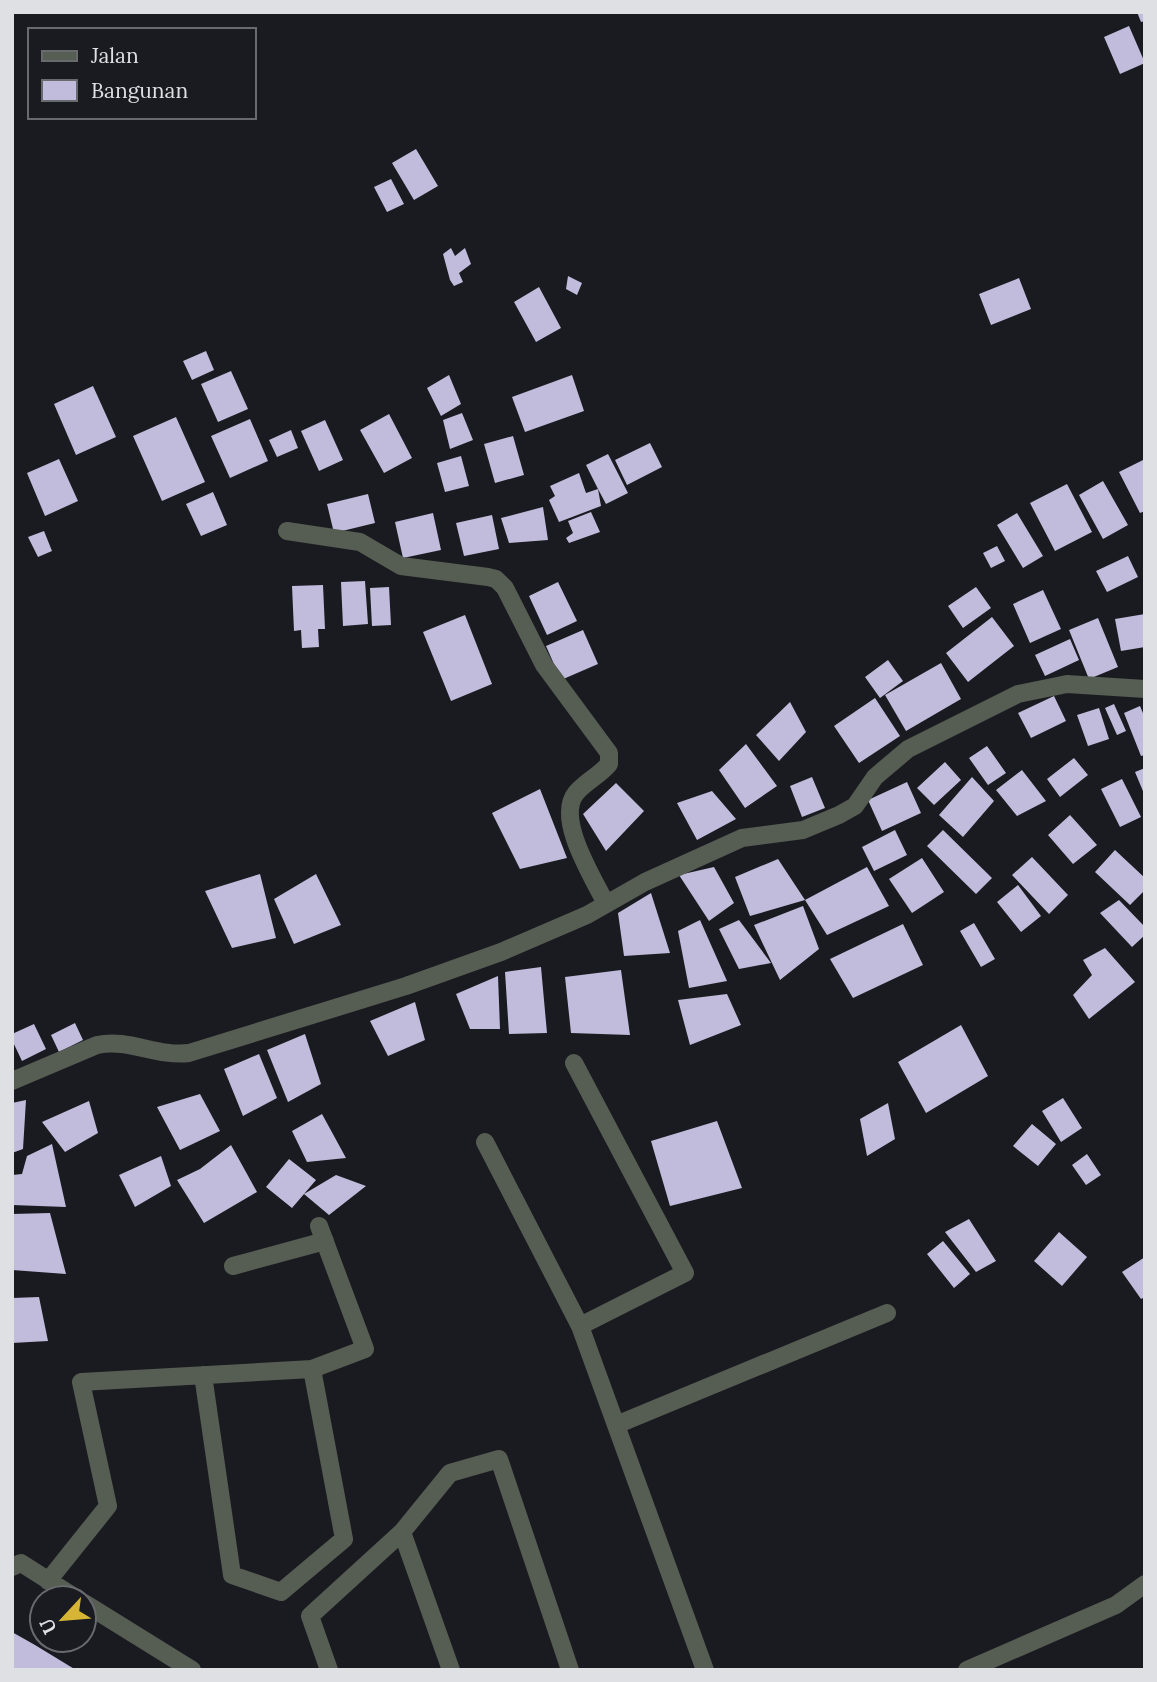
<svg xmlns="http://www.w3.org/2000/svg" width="1157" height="1682" font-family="Lora,serif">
  <rect width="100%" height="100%" fill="#191b20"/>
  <!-- building -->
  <path fill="#c1bbdc" d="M 1137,12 L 1145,12 L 1145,21 L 1141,22 Z
    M 1129,26 L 1145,63 L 1120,74 L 1104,37 Z
    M 416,149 L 438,186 L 414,200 L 392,163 Z
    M 391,179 L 404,204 L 387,212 L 374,187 Z
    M 451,248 L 455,256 L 465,248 L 471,264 L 459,273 L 463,282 L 454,286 L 450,280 L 443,254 Z
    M 568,276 L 582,283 L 577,295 L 566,289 Z
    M 1019,278 L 1031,309 L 991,325 L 979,294 Z
    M 539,287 L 561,328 L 536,342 L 514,302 Z
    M 206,351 L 214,370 L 192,380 L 183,361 Z
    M 231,371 L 248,409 L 218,422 L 201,384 Z
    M 449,375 L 461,404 L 441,416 L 427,388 Z
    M 572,375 L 584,411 L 525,432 L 512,397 Z
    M 93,386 L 116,437 L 76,455 L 54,404 Z
    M 462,413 L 473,440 L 450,449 L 443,420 Z
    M 389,414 L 412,458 L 384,473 L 360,430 Z
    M 176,417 L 205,482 L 162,501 L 133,436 Z
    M 250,419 L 268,461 L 230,478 L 211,436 Z
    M 325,420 L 343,460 L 319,471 L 301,431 Z
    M 291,430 L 298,448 L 277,457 L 269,440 Z
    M 513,436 L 524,475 L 495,483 L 484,444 Z
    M 650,443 L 662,467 L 627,485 L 615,460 Z
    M 608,454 L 628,493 L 606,504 L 598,489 L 601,506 L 559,522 L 549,500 L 555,496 L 550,486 L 579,473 L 586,493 L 598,489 L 586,465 Z
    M 461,456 L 469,486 L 445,492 L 437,463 Z
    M 59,459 L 78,501 L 45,516 L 27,473 Z
    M 1145,459 L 1145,511 L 1140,513 L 1119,472 Z
    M 1103,481 L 1128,525 L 1103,539 L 1079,495 Z
    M 1067,484 L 1092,532 L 1055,551 L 1030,503 Z
    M 213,492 L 227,525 L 201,536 L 186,504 Z
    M 368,494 L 375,523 L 334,533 L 327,504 Z
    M 543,507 L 548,540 L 509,543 L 501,518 Z
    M 591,512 L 600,532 L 569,543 L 566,538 L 573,533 L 568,521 Z
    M 433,513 L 441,550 L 403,558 L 395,522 Z
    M 1017,513 L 1043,556 L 1023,568 L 997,525 Z
    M 492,515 L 499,549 L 464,556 L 456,523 Z
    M 44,531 L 52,551 L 38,557 L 28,537 Z
    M 997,546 L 1005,561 L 991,568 L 983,553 Z
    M 1128,556 L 1138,577 L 1107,592 L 1096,571 Z
    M 365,581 L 368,624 L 343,626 L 341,582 Z
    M 558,582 L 577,621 L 547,635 L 529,596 Z
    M 323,585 L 325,629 L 318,629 L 319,647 L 302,648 L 301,630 L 294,631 L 292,586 Z
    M 389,587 L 391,625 L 372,626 L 370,588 Z
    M 976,587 L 991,608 L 963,628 L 948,606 Z
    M 1043,590 L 1061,629 L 1030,643 L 1013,604 Z
    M 1145,614 L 1145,647 L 1121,651 L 1115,619 Z
    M 465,615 L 492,684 L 451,701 L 423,632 Z
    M 992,617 L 1014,646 L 968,682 L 946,653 Z
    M 1098,618 L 1118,667 L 1089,679 L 1069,630 Z
    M 583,630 L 598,664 L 561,680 L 546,646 Z
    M 1070,639 L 1079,660 L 1045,676 L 1035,655 Z
    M 888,660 L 903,681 L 880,698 L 865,677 Z
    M 941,663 L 961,699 L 906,731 L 885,695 Z
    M 1054,696 L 1066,721 L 1031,738 L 1018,713 Z
    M 875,698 L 900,736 L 859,763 L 834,726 Z
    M 790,702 L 806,732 L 779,761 L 756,735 Z
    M 1114,704 L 1126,731 L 1117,735 L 1105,708 Z
    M 1140,706 L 1145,718 L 1145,755 L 1141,756 L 1124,713 Z
    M 1099,708 L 1109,739 L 1088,746 L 1077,715 Z
    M 746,744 L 777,786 L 745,808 L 719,770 Z
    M 987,746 L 1006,773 L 988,785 L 969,758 Z
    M 1074,758 L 1088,775 L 1060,797 L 1047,779 Z
    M 945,762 L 961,780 L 934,805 L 917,788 Z
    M 1145,768 L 1145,796 L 1135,772 Z
    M 1022,770 L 1046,801 L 1017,816 L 996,790 Z
    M 812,777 L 825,808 L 802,817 L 790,786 Z
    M 972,777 L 994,801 L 963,837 L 939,815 Z
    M 1122,779 L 1141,817 L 1120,827 L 1101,789 Z
    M 907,782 L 921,813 L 882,831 L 868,800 Z
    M 616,783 L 644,811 L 606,851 L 583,814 Z
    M 540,789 L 567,858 L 520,869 L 492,813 Z
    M 712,791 L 736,819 L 697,840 L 677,803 Z
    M 1070,815 L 1097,845 L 1073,864 L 1048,835 Z
    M 895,830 L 907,855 L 874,871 L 862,847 Z
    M 943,830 L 992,878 L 976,894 L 927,846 Z
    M 1115,850 L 1145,878 L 1145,890 L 1130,905 L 1095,872 Z
    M 1032,857 L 1068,895 L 1049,914 L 1012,875 Z
    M 922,858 L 944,892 L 912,913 L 889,879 Z
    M 778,859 L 805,900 L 750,916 L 735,877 Z
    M 714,867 L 734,903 L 709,921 L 679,875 Z
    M 867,867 L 889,906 L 827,935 L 805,900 Z
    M 260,874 L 276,938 L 232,948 L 205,891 Z
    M 316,874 L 341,925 L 294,944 L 274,899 Z
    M 1018,885 L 1041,916 L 1021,932 L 997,902 Z
    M 651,893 L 670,953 L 624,956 L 618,913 Z
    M 1119,900 L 1145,927 L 1145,935 L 1132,947 L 1100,913 Z
    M 803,906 L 819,949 L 780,980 L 754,925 Z
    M 700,920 L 727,981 L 689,988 L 678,931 Z
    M 739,920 L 771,963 L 739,969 L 719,929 Z
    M 974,923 L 995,959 L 981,967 L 960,931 Z
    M 903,924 L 923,965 L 853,998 L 830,959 Z
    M 1105,948 L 1135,982 L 1089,1019 L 1073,995 L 1092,975 L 1083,960 Z
    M 541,967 L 547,1033 L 509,1034 L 505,972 Z
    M 621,970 L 630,1035 L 571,1033 L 565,977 Z
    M 498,976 L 500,1029 L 470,1029 L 456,994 Z
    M 727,994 L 741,1025 L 690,1045 L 678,1000 Z
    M 415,1002 L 425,1040 L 388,1056 L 370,1021 Z
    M 75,1023 L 83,1040 L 59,1052 L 51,1035 Z
    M 34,1024 L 46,1049 L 22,1061 L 12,1040 L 12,1034 Z
    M 961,1025 L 988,1076 L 926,1113 L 898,1062 Z
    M 305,1034 L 321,1084 L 288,1102 L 267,1050 Z
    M 259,1054 L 277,1098 L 243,1116 L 224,1069 Z
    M 200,1094 L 220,1131 L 180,1150 L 157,1107 Z
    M 1063,1098 L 1082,1128 L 1061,1142 L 1042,1111 Z
    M 26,1100 L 23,1149 L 12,1153 L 12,1103 Z
    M 89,1101 L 98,1133 L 65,1152 L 42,1122 Z
    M 888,1103 L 895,1139 L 867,1156 L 860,1119 Z
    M 322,1114 L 346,1158 L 307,1162 L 292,1131 Z
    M 717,1121 L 742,1188 L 670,1206 L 651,1141 Z
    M 1032,1124 L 1056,1144 L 1038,1166 L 1013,1146 Z
    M 52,1144 L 66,1207 L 12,1205 L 12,1175 L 22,1174 L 27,1156 Z
    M 231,1145 L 257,1192 L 204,1223 L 177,1180 L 200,1169 Z
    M 1087,1154 L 1101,1175 L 1086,1185 L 1072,1165 Z
    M 161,1156 L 171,1186 L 135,1207 L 119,1175 Z
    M 289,1159 L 316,1180 L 292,1208 L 266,1187 Z
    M 336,1175 L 366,1186 L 329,1215 L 304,1194 Z
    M 50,1213 L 66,1274 L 12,1270 L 12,1214 Z
    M 969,1219 L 996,1261 L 976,1272 L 945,1232 Z
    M 1059,1232 L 1087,1257 L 1062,1286 L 1034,1261 Z
    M 943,1241 L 970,1274 L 954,1288 L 927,1254 Z
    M 1145,1257 L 1145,1297 L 1141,1299 L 1122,1272 Z
    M 39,1297 L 48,1341 L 12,1343 L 12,1298 Z
    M 12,1632 L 35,1645 L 76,1670 L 12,1670 Z"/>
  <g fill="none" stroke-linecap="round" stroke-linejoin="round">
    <!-- minor -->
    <path stroke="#565d52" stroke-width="18" d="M 287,531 L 360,542 L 401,566 L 488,577 L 496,579 L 505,588 L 544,665 L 609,753 L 609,764 C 600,775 585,782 576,793 C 555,819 594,879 606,904
      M 574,1063 L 685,1273 L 580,1326
      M 12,1081 L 97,1045 C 129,1038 156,1057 189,1053 L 406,986 L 501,952 L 587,915 L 645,882 L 742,838 L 803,830 L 839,815 L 855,806 L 875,777 L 908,749 L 1018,694 L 1067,684 L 1145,689
      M 485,1142 L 580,1326 L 705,1670
      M 233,1266 L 325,1241
      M 203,1375 L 232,1575 L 281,1592 L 344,1539 L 312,1369
      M 616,1425 L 887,1313
      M 402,1532 L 451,1670
      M 12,1567 L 21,1563 L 76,1598
      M 48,1581 L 108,1506 L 81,1382 L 312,1369 L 365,1349 L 319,1226
      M 84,1603 L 192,1670
      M 329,1670 L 310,1616 L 402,1532 L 450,1473 L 499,1459 L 570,1670
      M 967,1670 L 1116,1605 L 1145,1584"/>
  </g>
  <!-- border -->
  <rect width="1157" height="1682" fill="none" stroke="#dee0e3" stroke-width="28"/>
  <!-- legend -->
  <rect x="28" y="28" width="228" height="91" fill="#191b20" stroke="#686a6e" stroke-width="2"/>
  <rect x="42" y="51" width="35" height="10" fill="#565d52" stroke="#686a6e" stroke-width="2"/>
  <text x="91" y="63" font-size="21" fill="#dee0e3">Jalan</text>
  <rect x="42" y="80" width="35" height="21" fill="#c1bbdc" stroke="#686a6e" stroke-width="2"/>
  <text x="91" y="98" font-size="21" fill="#dee0e3">Bangunan</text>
  <!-- north arrow -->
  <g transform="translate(63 1619) rotate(244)"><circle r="33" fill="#191b20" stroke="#686a6e" stroke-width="2"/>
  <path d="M0-5L12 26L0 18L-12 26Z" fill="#d6b534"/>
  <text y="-10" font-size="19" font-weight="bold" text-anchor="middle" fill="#dee0e3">U</text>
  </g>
</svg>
